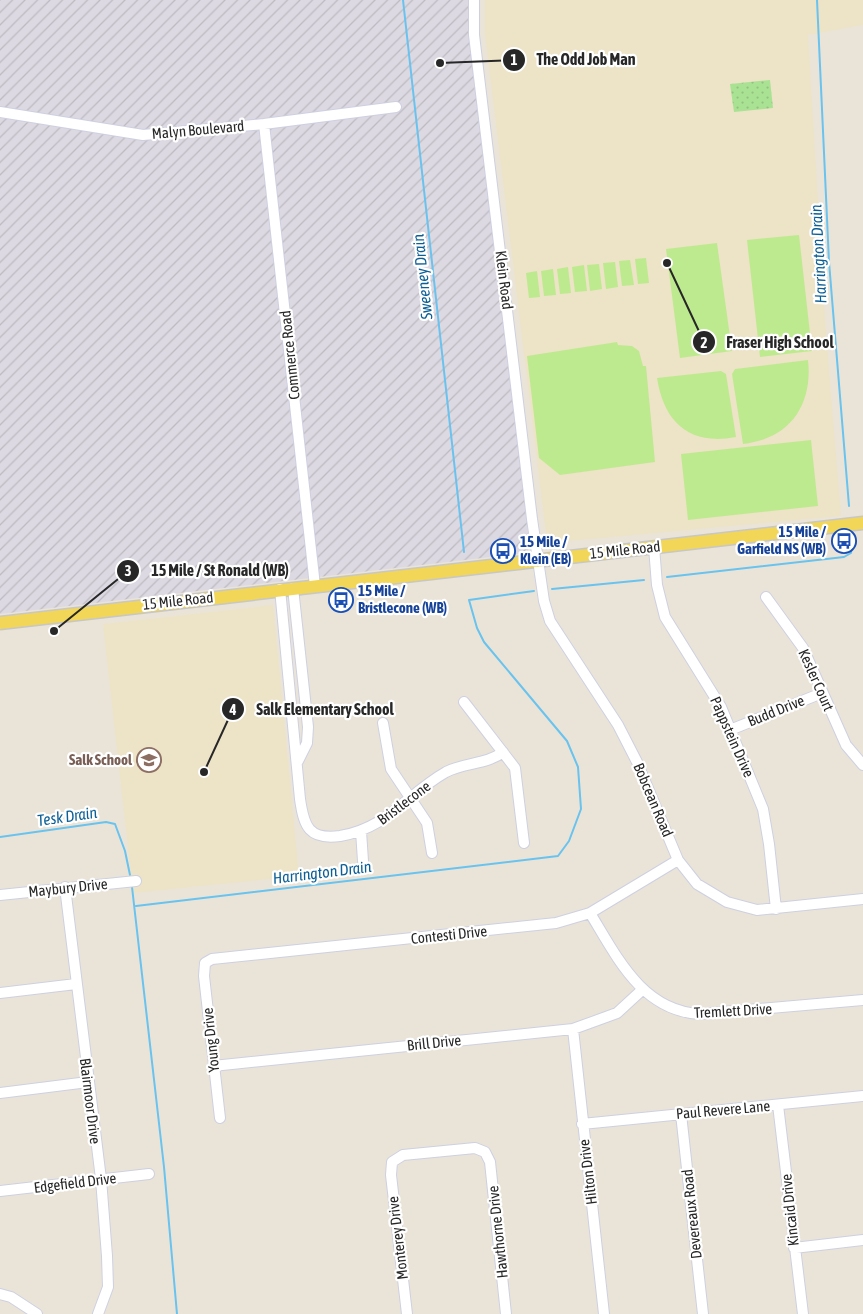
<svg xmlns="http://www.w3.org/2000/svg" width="863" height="1314" font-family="'Asap Condensed',sans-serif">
  <defs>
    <pattern id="industrial-furrows" width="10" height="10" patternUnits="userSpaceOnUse" patternTransform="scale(1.25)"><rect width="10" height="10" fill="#dcd9e2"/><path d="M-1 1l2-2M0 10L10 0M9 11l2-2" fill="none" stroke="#bdbac2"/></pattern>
    <pattern id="green-dots" width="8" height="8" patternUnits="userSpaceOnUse" patternTransform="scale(1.25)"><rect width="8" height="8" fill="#aae294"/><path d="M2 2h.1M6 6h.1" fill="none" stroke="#92c280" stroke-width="1.8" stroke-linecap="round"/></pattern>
  </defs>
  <rect width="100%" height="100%" fill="#eae4d8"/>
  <!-- industrial -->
  <path fill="url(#industrial-furrows)" d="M 0,0 L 468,0 L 468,32 L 522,472 L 529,544 L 528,550 L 517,554 L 0,614 Z"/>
  <!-- education -->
  <path fill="#ede3c7" d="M 485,0 L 863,0 L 863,25 L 808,35 L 826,333 L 841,516 L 547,543 L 485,34 Z
    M 273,605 L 299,876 L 133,893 L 103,624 Z"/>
  <!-- green -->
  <path fill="url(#green-dots)" d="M 770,80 L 773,108 L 734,112 L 730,84 Z"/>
  <!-- pitch -->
  <path fill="#beea8f" d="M 799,235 L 812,351 L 760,357 L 747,240 Z
    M 717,243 L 732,351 L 680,358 L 666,249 Z
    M 646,258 L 649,283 L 638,284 L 635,259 Z
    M 630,260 L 634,285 L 622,286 L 619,261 Z
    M 615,262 L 618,287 L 606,289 L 603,263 Z
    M 599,264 L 602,289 L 590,291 L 587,265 Z
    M 584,265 L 587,291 L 575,292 L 572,267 Z
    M 568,267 L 571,293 L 560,294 L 557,269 Z
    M 553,269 L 556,295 L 544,296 L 541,271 Z
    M 537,271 L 540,297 L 529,298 L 526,273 Z
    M 617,342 L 618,345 L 632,346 L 639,351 L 643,366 L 646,366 L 655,462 L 560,475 L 539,458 L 527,356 Z
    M 808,360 C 813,405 790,439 743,444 L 732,374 L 735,369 Z
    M 721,371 L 726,374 L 736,437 C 689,446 664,422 657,378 Z
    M 811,440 L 818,506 L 688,520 L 681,454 Z"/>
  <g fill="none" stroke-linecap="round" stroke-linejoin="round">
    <!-- stream -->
    <path stroke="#69c3ee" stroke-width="2" d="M 403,0 L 464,552
      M 817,0 L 829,262 L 849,506
      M 667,577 L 844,557 L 851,553 L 852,545
      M 552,589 L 644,580
      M 0,837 L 106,822 L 115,824 L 125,851 L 130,875
      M 132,887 L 164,1167 L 177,1314
      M 136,906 L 558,856 L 569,841 L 581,809 L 578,767 L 567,741 L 484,642 L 477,628 L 469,600 L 534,591"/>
    <defs>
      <path id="minor" d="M 474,0 L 474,35 L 532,519 L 544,601 L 550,621 L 618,725 L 637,762 L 678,860 L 697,884 L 727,902 L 757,910 L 863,899
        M 0,112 L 143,135 L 264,124 L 396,107
        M 264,124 L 315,586
        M 654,547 L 657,585 L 665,617 L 721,707 L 763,809 L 769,844 L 776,909
        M 293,588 L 308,727 L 307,743 L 298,761
        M 280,589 L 300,799 C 304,827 309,840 340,836 C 388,828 407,794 446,772 C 465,762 486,765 503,752
        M 766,597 L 803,648 L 846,745 L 863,765
        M 464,702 L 515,768 L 524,843
        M 383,723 L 391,769 L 427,823 L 432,853
        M 730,730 L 822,693
        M 361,831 L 363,861
        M 65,887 L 101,1179 L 107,1256 L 108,1287 L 98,1314
        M 0,895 L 136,881
        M 590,913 C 617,957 642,1011 700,1014 L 863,1000
        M 0,993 L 76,984
        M 573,1029 L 604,1314
        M 213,1066 L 573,1029 L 617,1013 L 642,990
        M 0,1093 L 88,1082
        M 778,1105 L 803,1314
        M 681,1114 L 703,1314
        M 220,1118 L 204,976 L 205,963 L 212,959 L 556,923 L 590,913 L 678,860
        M 582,1124 L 863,1096
        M 0,1191 L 149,1174
        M 794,1248 L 863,1240
        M 0,1294 L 11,1297 L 37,1314
        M 407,1314 L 391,1175 L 392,1162 L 403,1155 L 475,1148 L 485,1152 L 490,1162 L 506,1314"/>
      <path id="major" d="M 0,623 L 863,523"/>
    </defs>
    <!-- minor casing -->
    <use href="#minor" stroke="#ced0e1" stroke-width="12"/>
    <!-- major casing -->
    <use href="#major" stroke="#c7c7c7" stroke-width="15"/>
    <!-- minor -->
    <use href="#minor" stroke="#fff" stroke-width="10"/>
    <!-- major -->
    <use href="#major" stroke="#f1d657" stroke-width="12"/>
  </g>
  <!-- icons -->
  <defs>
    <symbol id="bus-ring" viewBox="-11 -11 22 22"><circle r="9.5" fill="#fff" stroke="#1a4fb4" stroke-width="1.5"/><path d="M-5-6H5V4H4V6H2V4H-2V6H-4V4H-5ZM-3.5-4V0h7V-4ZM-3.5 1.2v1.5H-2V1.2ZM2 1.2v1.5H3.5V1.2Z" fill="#1a4fb4"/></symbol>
    <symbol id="school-ring" viewBox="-11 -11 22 22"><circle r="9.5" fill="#fff" stroke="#8d6e63" stroke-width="1.5"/><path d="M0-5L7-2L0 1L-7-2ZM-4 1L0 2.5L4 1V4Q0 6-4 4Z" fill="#8d6e63"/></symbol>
  </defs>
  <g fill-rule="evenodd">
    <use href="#bus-ring" x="830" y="527" width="28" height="28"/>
    <use href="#bus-ring" x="489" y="537" width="28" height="28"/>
    <use href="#bus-ring" x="327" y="586" width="28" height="28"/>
    <use href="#school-ring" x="135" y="746" width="28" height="28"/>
  </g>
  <g text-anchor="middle" stroke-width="4.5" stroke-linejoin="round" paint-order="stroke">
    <!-- street labels -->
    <g font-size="15" fill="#272727" stroke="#fff">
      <text transform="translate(198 130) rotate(-5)" y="5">Malyn Boulevard</text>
      <text transform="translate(504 280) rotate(83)" y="5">Klein Road</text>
      <text transform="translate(290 355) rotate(-96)" y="5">Commerce Road</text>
      <text transform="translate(625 550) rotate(-6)" y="5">15 Mile Road</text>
      <text transform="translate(178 601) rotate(-6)" y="5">15 Mile Road</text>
      <text transform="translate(816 680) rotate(66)" y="5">Kesler Court</text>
      <text transform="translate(776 711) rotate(-22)" y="5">Budd Drive</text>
      <text transform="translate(732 737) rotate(66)" y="5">Pappstein Drive</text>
      <text transform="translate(653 800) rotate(67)" y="5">Bobcean Road</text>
      <text transform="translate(404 803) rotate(-37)" y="5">Bristlecone</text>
      <text transform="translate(68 888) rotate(-6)" y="5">Maybury Drive</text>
      <text transform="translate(449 935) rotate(-6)" y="5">Contesti Drive</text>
      <text transform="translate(733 1011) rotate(-3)" y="5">Tremlett Drive</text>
      <text transform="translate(211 1040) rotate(-96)" y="5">Young Drive</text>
      <text transform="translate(434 1043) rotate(-6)" y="5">Brill Drive</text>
      <text transform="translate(90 1101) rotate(83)" y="5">Blairmoor Drive</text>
      <text transform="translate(723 1110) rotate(-5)" y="5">Paul Revere Lane</text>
      <text transform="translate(588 1172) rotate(-97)" y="5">Hilton Drive</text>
      <text transform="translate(75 1183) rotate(-7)" y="5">Edgefield Drive</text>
      <text transform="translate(790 1210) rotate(-96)" y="5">Kincaid Drive</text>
      <text transform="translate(692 1214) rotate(-96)" y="5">Devereaux Road</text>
      <text transform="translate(498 1232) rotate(-96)" y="5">Hawthorne Drive</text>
      <text transform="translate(398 1238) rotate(-97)" y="5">Monterey Drive</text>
    </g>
    <!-- transit labels -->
    <g font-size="15" font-weight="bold" fill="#164399" stroke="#fff" text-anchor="start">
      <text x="826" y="537" text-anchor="end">15 Mile /<tspan x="826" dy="17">Garfield NS (WB)</tspan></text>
      <text x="520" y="547">15 Mile /<tspan x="520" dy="17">Klein (EB)</tspan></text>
      <text x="358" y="596">15 Mile /<tspan x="358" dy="17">Bristlecone (WB)</tspan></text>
    </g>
    <!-- education labels -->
    <g font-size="15" font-weight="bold" fill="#785e54" stroke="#fff" text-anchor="end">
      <text x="132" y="765">Salk School</text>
    </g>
    <!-- water labels -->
    <g font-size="16" font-style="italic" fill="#0c5f96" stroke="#fff">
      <text transform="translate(818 254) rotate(-93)" y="6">Harrington Drain</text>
      <text transform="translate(422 277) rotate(-96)" y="6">Sweeney Drain</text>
      <text transform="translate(67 816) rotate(-8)" y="6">Tesk Drain</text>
      <text transform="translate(322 872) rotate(-7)" y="6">Harrington Drain</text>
    </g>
  </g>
  <!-- callouts -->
  <path fill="none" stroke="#272727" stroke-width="2" d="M440 63L514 60M667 263L704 342M54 631L128 571M204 772L233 709"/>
  <g fill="#272727" stroke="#fff" stroke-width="2">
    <circle cx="440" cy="63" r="5"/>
    <circle cx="667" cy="263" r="5"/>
    <circle cx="54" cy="631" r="5"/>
    <circle cx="204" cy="772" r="5"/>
    <circle cx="514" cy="60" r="12"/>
    <circle cx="704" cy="342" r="12"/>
    <circle cx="128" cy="571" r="12"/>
    <circle cx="233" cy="709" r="12"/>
  </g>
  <g font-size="15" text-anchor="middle" font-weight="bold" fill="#fff">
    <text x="514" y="65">1</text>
    <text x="704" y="348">2</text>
    <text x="128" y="576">3</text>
    <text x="233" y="715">4</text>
  </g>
  <g font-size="16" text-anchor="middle" font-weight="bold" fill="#272727" stroke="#fff" stroke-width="4.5" stroke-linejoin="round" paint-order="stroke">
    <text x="586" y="65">The Odd Job Man</text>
    <text x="780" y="348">Fraser High School</text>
    <text x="220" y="576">15 Mile / St Ronald (WB)</text>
    <text x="325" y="715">Salk Elementary School</text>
  </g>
</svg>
